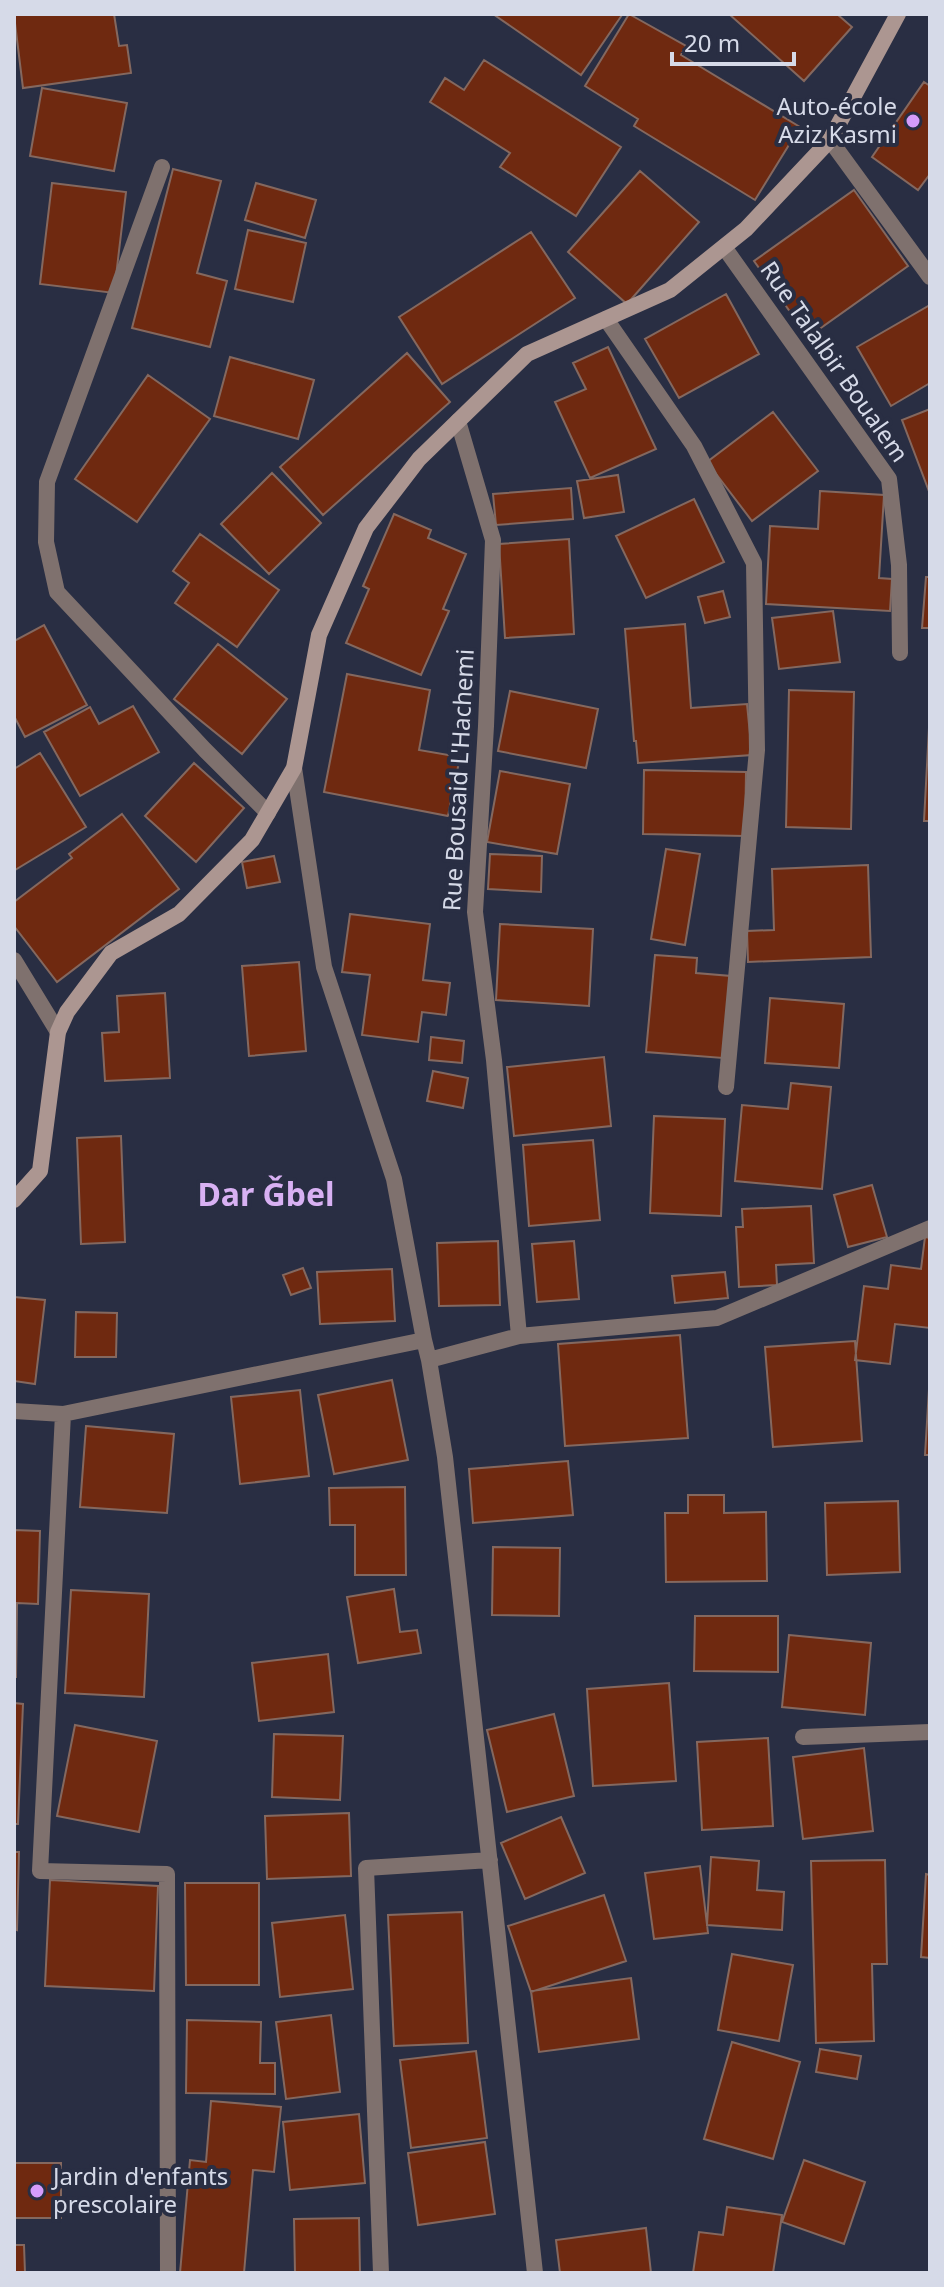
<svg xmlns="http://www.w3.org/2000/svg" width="944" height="2287" font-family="'Noto Sans',sans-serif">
  <rect width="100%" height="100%" fill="#292e43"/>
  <!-- building -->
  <path fill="#6f2910" stroke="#84685f" stroke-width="2" d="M 114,14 L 119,46 L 127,45 L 131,73 L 23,88 L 14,15 Z
    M 493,14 L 620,14 L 622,15 L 581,75 Z
    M 629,14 L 686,46 L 681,55 L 800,127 L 755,200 L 634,126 L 638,119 L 585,86 Z
    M 729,14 L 837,14 L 852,27 L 804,81 Z
    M 484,60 L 621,147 L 576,216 L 500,167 L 510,153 L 430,102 L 445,78 L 464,90 Z
    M 924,82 L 930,86 L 930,174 L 918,190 L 872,157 Z
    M 42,88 L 127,103 L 114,171 L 30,156 Z
    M 173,169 L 221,181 L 197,273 L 227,281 L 210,347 L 132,328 Z
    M 640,171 L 699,222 L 627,304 L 568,252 Z
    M 52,183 L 126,192 L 114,293 L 40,284 Z
    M 256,183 L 316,200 L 305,238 L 245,220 Z
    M 854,190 L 908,266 L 808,337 L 754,261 Z
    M 248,230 L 306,243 L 293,302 L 235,289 Z
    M 531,232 L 575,298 L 442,384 L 399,317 Z
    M 726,294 L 759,354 L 679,398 L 645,339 Z
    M 930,305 L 930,383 L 891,406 L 857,347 Z
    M 608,347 L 656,449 L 590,478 L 555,402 L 586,389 L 573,363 Z
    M 407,353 L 450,402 L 323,515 L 280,467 Z
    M 230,357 L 314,380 L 298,439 L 214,416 Z
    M 148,375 L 210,419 L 137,522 L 75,479 Z
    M 930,409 L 930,494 L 902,420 Z
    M 773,412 L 818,471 L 752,521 L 707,462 Z
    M 272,473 L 321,523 L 269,574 L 221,524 Z
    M 618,475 L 624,512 L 584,518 L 577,481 Z
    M 571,488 L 573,519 L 496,525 L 493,494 Z
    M 820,491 L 884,495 L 879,578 L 892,579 L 890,611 L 766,604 L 770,526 L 818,529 Z
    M 694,499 L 724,562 L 646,598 L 616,536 Z
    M 394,514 L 431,530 L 428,538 L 466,554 L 443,609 L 449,611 L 421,675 L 346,643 L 369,589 L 363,586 Z
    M 200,534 L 279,590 L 237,647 L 175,603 L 189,583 L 173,571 Z
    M 569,539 L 574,634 L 505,638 L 499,544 Z
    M 926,577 L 930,577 L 930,628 L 922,628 Z
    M 723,591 L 730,617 L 705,623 L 698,597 Z
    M 833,611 L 840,662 L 779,669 L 772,618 Z
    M 685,624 L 691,708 L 747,704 L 752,755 L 638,763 L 636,741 L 634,741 L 625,629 Z
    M 44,625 L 87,705 L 25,737 L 14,716 L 14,641 Z
    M 218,644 L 287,699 L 242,754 L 174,699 Z
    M 347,674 L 430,690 L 419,750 L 460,757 L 448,816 L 324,792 Z
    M 789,690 L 854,692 L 851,829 L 786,827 Z
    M 510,691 L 598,709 L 586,768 L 498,751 Z
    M 133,706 L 159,752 L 80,796 L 44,732 L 90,707 L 99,724 Z
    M 930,709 L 930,821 L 924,821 Z
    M 40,753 L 86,827 L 15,870 L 14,769 Z
    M 194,763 L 244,808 L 196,862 L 145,816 Z
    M 644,770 L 746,772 L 745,836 L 643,834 Z
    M 500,771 L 570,784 L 557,854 L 487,842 Z
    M 122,814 L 179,889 L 57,982 L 14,926 L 14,902 L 72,858 L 69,854 Z
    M 666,849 L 700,854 L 685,945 L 651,939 Z
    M 490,854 L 542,856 L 541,892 L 488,889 Z
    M 274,856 L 280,882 L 247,888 L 242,862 Z
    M 868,865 L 871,957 L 748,962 L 747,931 L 774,930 L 772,869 Z
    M 350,914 L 430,924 L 423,980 L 450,983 L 446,1015 L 422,1012 L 418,1042 L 362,1035 L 370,975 L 342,972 Z
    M 500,924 L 593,929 L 589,1006 L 496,1000 Z
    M 655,955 L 697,958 L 696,973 L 731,976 L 723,1058 L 646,1052 Z
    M 299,962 L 306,1051 L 249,1056 L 242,966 Z
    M 165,993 L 170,1078 L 105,1081 L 102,1033 L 119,1032 L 117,996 Z
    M 770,998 L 844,1004 L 839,1068 L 765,1063 Z
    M 431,1037 L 464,1041 L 462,1063 L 429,1060 Z
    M 604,1057 L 611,1126 L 514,1136 L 507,1067 Z
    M 433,1071 L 468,1078 L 463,1108 L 427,1101 Z
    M 791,1083 L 831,1087 L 822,1189 L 735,1181 L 742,1105 L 788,1109 Z
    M 654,1116 L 725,1119 L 721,1216 L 650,1213 Z
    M 121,1136 L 125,1242 L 81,1244 L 77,1138 Z
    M 593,1140 L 600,1220 L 529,1226 L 523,1145 Z
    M 872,1185 L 887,1237 L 848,1247 L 834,1195 Z
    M 811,1206 L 814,1263 L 776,1265 L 777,1285 L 739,1287 L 736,1227 L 743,1227 L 742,1209 Z
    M 925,1237 L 930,1238 L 930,1328 L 895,1324 L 890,1364 L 855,1360 L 864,1286 L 888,1289 L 891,1265 L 921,1269 Z
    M 498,1241 L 500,1305 L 439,1306 L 437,1243 Z
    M 574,1241 L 579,1299 L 537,1302 L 532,1244 Z
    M 303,1268 L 311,1288 L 291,1295 L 283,1275 Z
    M 392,1269 L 395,1321 L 320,1324 L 317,1272 Z
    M 725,1272 L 728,1298 L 675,1303 L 672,1276 Z
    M 14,1297 L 45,1300 L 35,1384 L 14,1381 Z
    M 76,1312 L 117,1313 L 116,1357 L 75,1357 Z
    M 680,1335 L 688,1438 L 565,1446 L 558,1344 Z
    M 855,1341 L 862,1441 L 773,1447 L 765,1347 Z
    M 392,1380 L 408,1460 L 334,1474 L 318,1395 Z
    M 929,1389 L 930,1389 L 930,1455 L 925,1455 Z
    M 300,1390 L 309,1476 L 240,1484 L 231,1397 Z
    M 86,1426 L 174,1434 L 167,1513 L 80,1507 Z
    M 568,1461 L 573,1515 L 473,1523 L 469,1469 Z
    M 405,1487 L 406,1575 L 355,1575 L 355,1525 L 330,1525 L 329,1488 Z
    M 688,1495 L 724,1495 L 724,1513 L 766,1512 L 767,1581 L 666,1582 L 665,1513 L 688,1513 Z
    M 898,1501 L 900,1572 L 827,1575 L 825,1503 Z
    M 14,1530 L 40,1531 L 38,1604 L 17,1603 L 16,1678 Z
    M 493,1547 L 560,1548 L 559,1616 L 492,1615 Z
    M 394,1589 L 400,1632 L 417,1630 L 421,1653 L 358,1663 L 347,1597 Z
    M 71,1590 L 149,1594 L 144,1697 L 65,1693 Z
    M 695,1616 L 778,1616 L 778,1672 L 694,1671 Z
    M 789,1635 L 871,1643 L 865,1715 L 782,1707 Z
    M 328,1654 L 334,1712 L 259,1721 L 252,1663 Z
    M 669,1683 L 676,1781 L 593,1786 L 587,1689 Z
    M 14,1703 L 23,1704 L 18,1824 L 14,1824 Z
    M 554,1714 L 574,1796 L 507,1812 L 487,1730 Z
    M 75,1725 L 157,1741 L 139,1832 L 57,1816 Z
    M 274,1734 L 343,1736 L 340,1800 L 272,1797 Z
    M 768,1738 L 773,1826 L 702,1830 L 697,1742 Z
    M 864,1748 L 873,1831 L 803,1839 L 793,1757 Z
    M 349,1813 L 351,1876 L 267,1879 L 265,1816 Z
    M 561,1817 L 585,1873 L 525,1899 L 501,1843 Z
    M 14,1852 L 19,1852 L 17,1930 L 14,1929 Z
    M 711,1857 L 759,1861 L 757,1890 L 784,1892 L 782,1930 L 707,1925 Z
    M 885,1860 L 887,1964 L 872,1964 L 874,2041 L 816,2043 L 811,1861 Z
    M 700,1866 L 708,1933 L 654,1939 L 645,1873 Z
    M 926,1874 L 930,1875 L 930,1958 L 921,1957 Z
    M 50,1880 L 158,1886 L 154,1991 L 45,1986 Z
    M 185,1883 L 259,1883 L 259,1985 L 186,1985 Z
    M 604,1895 L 626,1961 L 531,1992 L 508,1926 Z
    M 462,1912 L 468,2043 L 394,2046 L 388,1915 Z
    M 345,1915 L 353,1989 L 280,1997 L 272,1923 Z
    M 732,1954 L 793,1965 L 779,2041 L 718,2030 Z
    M 631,1978 L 639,2039 L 539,2052 L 531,1991 Z
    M 331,2015 L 340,2092 L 286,2099 L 276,2022 Z
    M 187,2020 L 261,2022 L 260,2063 L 275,2063 L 275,2094 L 186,2093 Z
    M 732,2042 L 800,2062 L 773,2159 L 704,2139 Z
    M 820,2049 L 861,2056 L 857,2079 L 816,2072 Z
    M 476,2051 L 487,2138 L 411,2148 L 400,2060 Z
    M 211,2101 L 281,2107 L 274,2172 L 253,2170 L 244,2273 L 180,2273 L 190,2160 L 206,2162 Z
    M 359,2114 L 365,2183 L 290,2190 L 283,2122 Z
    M 485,2142 L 495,2214 L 418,2225 L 408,2153 Z
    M 804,2160 L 865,2182 L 844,2244 L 782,2222 Z
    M 14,2163 L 61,2163 L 61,2218 L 14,2218 Z
    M 727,2207 L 782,2215 L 773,2273 L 693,2273 L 699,2232 L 723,2235 Z
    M 359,2218 L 360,2273 L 295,2273 L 294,2219 Z
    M 646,2228 L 651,2273 L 560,2273 L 556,2240 Z
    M 14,2245 L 24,2245 L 25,2273 L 14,2273 Z"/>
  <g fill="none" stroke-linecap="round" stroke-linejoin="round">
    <!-- street -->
    <path stroke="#7f716e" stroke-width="16" d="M 830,140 L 930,277
      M 162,167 L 47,482 L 46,542 L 57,592 L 205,750 L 268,813
      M 724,247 L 889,479 L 899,565 L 900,653
      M 606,319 L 694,446 L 754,563 L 757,750 L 726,1087
      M 458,421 L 493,540 L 486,726 L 475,912 L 494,1060 L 519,1336
      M 294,768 L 324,967 L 394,1179 L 424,1340
      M 14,960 L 58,1032
      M 429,1360 L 445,1457 L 535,2273
      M 14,1411 L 63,1414 L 424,1340 L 429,1360 L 519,1336 L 717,1318 L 930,1228
      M 63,1414 L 40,1871 L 167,1874 L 168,2273
      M 803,1737 L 930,1732
      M 381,2273 L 366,1868 L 490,1860"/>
    <!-- secondary -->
    <path stroke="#ac9691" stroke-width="16" d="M 14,1200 L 40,1171 L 58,1032 L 67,1012 L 111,953 L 179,914 L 252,840 L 294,768 L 319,635 L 366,528 L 419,459 L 527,354 L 670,290 L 746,229 L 830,140 L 898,14"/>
  </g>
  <!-- markers -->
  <g fill="#d59cfb" stroke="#292e43" stroke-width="3">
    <circle cx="913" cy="121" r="8"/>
    <circle cx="37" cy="2191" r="8"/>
  </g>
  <g text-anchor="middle" stroke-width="8" stroke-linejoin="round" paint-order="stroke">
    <!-- poi labels -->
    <g font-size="24" fill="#d6dae8" stroke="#292e43" text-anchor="end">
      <text x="897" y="115">Auto-école<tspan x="897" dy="28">Aziz Kasmi</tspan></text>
      <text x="53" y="2185" text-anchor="start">Jardin d'enfants<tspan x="53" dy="28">prescolaire</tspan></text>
    </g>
    <!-- street labels -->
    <g font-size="24" fill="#d6dae8" stroke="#292e43">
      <text transform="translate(834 362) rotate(55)" y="8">Rue Talalbir Boualem</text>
      <text transform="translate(459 780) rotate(-87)" y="8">Rue Bousaid L'Hachemi</text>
    </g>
    <!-- district labels -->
    <g font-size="32" font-weight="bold" fill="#d8b1f3" stroke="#292e43">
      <text x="266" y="1206">Dar Ǧbel</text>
    </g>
  </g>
  <!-- border -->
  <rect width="944" height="2287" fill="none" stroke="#d6dae8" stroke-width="32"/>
  <!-- scale -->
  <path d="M672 52v12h122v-12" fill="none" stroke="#d6dae8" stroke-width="4"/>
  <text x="684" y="52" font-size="24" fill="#d6dae8" stroke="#292e43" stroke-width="6" paint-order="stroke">20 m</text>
</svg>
